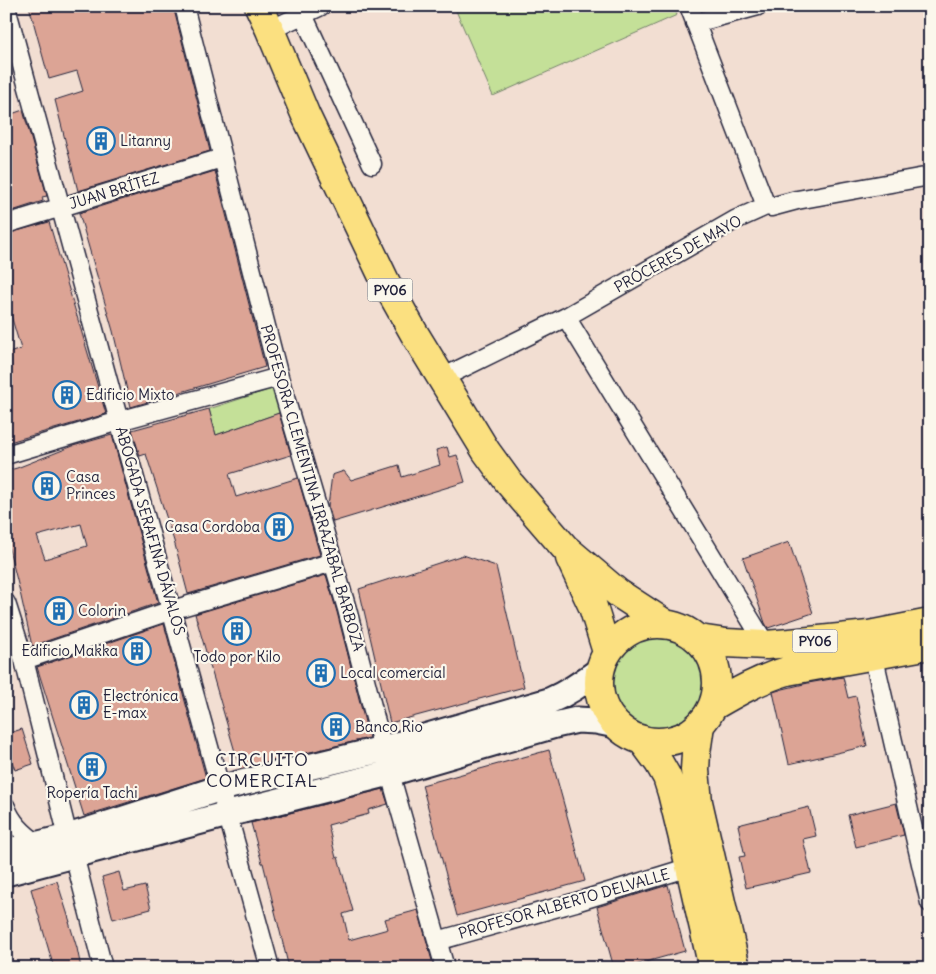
<svg xmlns="http://www.w3.org/2000/svg" width="936" height="974" font-family="Delius,sans-serif">
  <rect width="100%" height="100%" fill="#f2ded2"/>
  <filter id="ink" filterUnits="userSpaceOnUse"><feTurbulence type="fractalNoise" baseFrequency=".02" numOctaves="2"/><feDisplacementMap in="SourceGraphic" scale="10" xChannelSelector="R" yChannelSelector="G"/><feConvolveMatrix kernelMatrix="1 2 1 2 8 2 1 2 1" color-interpolation-filters="sRGB"/></filter>
  <g filter="url(#ink)">
    <!-- green -->
    <path fill="#c4e098" stroke="#73816a" d="M 454,6 L 673,6 L 677,15 L 493,96 Z
      M 277,387 L 285,411 L 216,435 L 209,409 Z
      M611 685a48 48 0 1 1 96 0a48 48 0 1 1-96 0Z"/>
    <!-- building -->
    <path fill="#dca495" stroke="#22223b" fill-rule="evenodd" d="M 29,6 L 173,6 L 210,151 L 78,191 L 55,100 L 83,91 L 77,71 L 49,79 Z
      M 23,110 L 47,196 L 42,197 L 43,201 L 6,213 L 6,116 Z
      M 215,171 L 265,367 L 131,407 L 113,331 L 79,213 Z
      M 49,222 L 106,414 L 6,443 L 6,354 L 21,349 L 6,299 L 6,234 Z
      M 209,409 L 216,435 L 279,413 L 291,455 L 229,474 L 236,497 L 298,478 L 320,555 L 188,594 L 174,541 L 146,454 L 140,456 L 132,430 Z
      M 112,435 L 158,603 L 32,646 L 20,592 L 8,545 L 6,545 L 6,471 L 17,468 L 73,446 ZM 81,524 L 87,546 L 45,559 L 37,536 Z
      M 447,447 L 450,457 L 457,455 L 465,482 L 333,522 L 328,506 L 332,475 L 344,471 L 351,480 L 399,465 L 402,477 L 440,465 L 436,450 Z
      M 789,542 L 813,613 L 768,628 L 765,623 L 743,558 Z
      M 463,555 L 496,566 L 524,687 L 390,723 L 359,589 Z
      M 326,575 L 337,612 L 369,738 L 240,769 L 195,614 Z
      M 164,624 L 206,778 L 84,816 L 37,667 Z
      M 843,677 L 848,698 L 856,696 L 867,746 L 789,764 L 773,692 L 783,689 L 808,683 Z
      M 22,729 L 33,764 L 15,770 L 6,745 L 6,734 Z
      M 549,750 L 585,881 L 457,916 L 422,785 Z
      M 383,789 L 388,804 L 368,810 L 369,814 L 328,825 L 336,858 L 338,857 L 353,911 L 343,914 L 349,940 L 388,929 L 385,919 L 418,910 L 434,968 L 289,968 L 263,863 L 262,863 L 251,823 Z
      M 896,803 L 904,835 L 856,847 L 848,815 Z
      M 809,807 L 816,836 L 803,839 L 811,873 L 746,888 L 739,857 L 745,856 L 738,825 Z
      M 119,872 L 124,891 L 145,886 L 151,909 L 113,919 L 102,877 Z
      M 57,881 L 70,922 L 69,922 L 77,948 L 81,968 L 54,968 L 31,889 Z
      M 668,885 L 685,951 L 624,968 L 614,968 L 597,907 Z"/>
    <g fill="none" stroke-linecap="round" stroke-linejoin="round">
      <defs>
        <path id="street" d="M 184,6 L 279,377 L 347,609 L 383,749 L 445,968
          M 299,6 L 372,164
          M 689,6 L 766,206
          M 6,7 L 119,421 L 270,968
          M 695,23 L 758,6
          M 270,30 L 321,6
          M 6,224 L 222,158
          M 566,317 L 766,645
          M 442,378 L 566,317 L 735,220 L 766,206 L 771,207 L 797,200 L 930,176
          M 6,455 L 119,421 L 279,377
          M 6,603 L 24,660 L 68,837 L 74,855 L 103,968
          M 871,645 L 930,903
          M 24,660 L 172,610 L 333,562
          M 6,807 C 11,822 25,835 38,844
          M 437,941 L 576,902 L 690,867"/>
        <path id="secondary" d="M 6,852 L 68,837 L 221,788 L 383,749 L 549,701 C 568,693 583,682 600,670
          M 6,873 L 228,814 L 390,773 L 555,725 L 577,720 L 596,721 L 616,725"/>
        <path id="primary" d="M 700,725 L 696,753 L 695,770 L 698,802 L 736,968
          M 642,740 L 659,763 L 667,777 L 672,793 L 690,867 L 713,968"/>
        <path id="highway" d="M 259,6 L 270,30 L 306,116 L 386,283 L 414,333 L 486,451 L 510,484 L 565,548 L 618,593 L 664,623
          M 570,558 L 593,607 L 607,652
          M599 683a59 59 0 1 1 118 0a59 59 0 1 1-118 0Z
          M 699,639 L 726,643 L 766,645 L 790,643 L 869,635 L 930,623
          M 713,706 C 737,692 760,679 787,671 L 930,645"/>
      </defs>
      <!-- street casing -->
      <use href="#street" stroke="#22223b" stroke-width="21"/>
      <!-- secondary casing -->
      <use href="#secondary" stroke="#22223b" stroke-width="29"/>
      <!-- primary casing -->
      <use href="#primary" stroke="#22223b" stroke-width="31"/>
      <!-- highway casing -->
      <use href="#highway" stroke="#22223b" stroke-width="31"/>
      <!-- street -->
      <use href="#street" stroke="#fbf7ec" stroke-width="18"/>
      <!-- secondary -->
      <use href="#secondary" stroke="#fbf7ec" stroke-width="25"/>
      <!-- primary -->
      <use href="#primary" stroke="#fbe080" stroke-width="28"/>
      <!-- highway -->
      <use href="#highway" stroke="#fbe080" stroke-width="28"/>
    </g>
  </g>
  <!-- icons -->
  <defs>
    <symbol id="building-ring" viewBox="-11 -11 22 22"><circle r="9.5" fill="#fbf7ec" stroke="#1f6fb2" stroke-width="1.5"/><path d="M-4-6H4V6H1V3H-1V6H-4ZM-2.5-4.3h1.7v1.8h-1.7ZM.8-4.3h1.7v1.8H.8ZM-2.5-1h1.7V.8h-1.7ZM.8-1h1.7V.8H.8Z" fill="#1f6fb2"/></symbol>
  </defs>
  <g fill-rule="evenodd">
    <use href="#building-ring" x="85" y="125" width="32" height="32"/>
    <use href="#building-ring" x="51" y="379" width="32" height="32"/>
    <use href="#building-ring" x="31" y="470" width="32" height="32"/>
    <use href="#building-ring" x="263" y="511" width="32" height="32"/>
    <use href="#building-ring" x="43" y="595" width="32" height="32"/>
    <use href="#building-ring" x="221" y="615" width="32" height="32"/>
    <use href="#building-ring" x="121" y="635" width="32" height="32"/>
    <use href="#building-ring" x="305" y="657" width="32" height="32"/>
    <use href="#building-ring" x="68" y="689" width="32" height="32"/>
    <use href="#building-ring" x="320" y="711" width="32" height="32"/>
    <use href="#building-ring" x="76" y="751" width="32" height="32"/>
  </g>
  <g text-anchor="middle" stroke-width="4.5" stroke-linejoin="round" paint-order="stroke">
    <!-- shield labels -->
    <g fill="#fbf7ec" stroke="#636270" stroke-width="1">
      <rect x="367.5" y="278.5" width="45" height="23" rx="4"/>
      <rect x="792.5" y="629.5" width="45" height="23" rx="4"/>
    </g>
    <g font-size="14" font-weight="bold" fill="#22223b">
      <text x="390" y="295">PY06</text>
      <text x="815" y="646">PY06</text>
    </g>
    <!-- poi labels -->
    <g font-size="15" fill="#22223b" stroke="#fbf7ec" text-anchor="start">
      <text x="120" y="146">Litanny</text>
      <text x="86" y="400">Edificio Mixto</text>
      <text x="66" y="482">Casa<tspan x="66" dy="17">Princes</tspan></text>
      <text x="260" y="532" text-anchor="end">Casa Cordoba</text>
      <text x="78" y="616">Colorin</text>
      <text x="118" y="656" text-anchor="end">Edificio Makka</text>
      <text x="237" y="662" text-anchor="middle">Todo por Kilo</text>
      <text x="340" y="678">Local comercial</text>
      <text x="103" y="701">Electrónica<tspan x="103" dy="17">E-max</tspan></text>
      <text x="355" y="732">Banco Rio</text>
      <text x="92" y="798" text-anchor="middle">Ropería Tachi</text>
    </g>
    <!-- street labels -->
    <g font-size="15" fill="#22223b" stroke="#fbf7ec">
      <text transform="translate(114 191) rotate(-17)" y="5">JUAN BRÍTEZ</text>
      <text transform="translate(678 254) rotate(-29)" y="5">PRÓCERES DE MAYO</text>
      <text transform="translate(312 488) rotate(74)" y="5">PROFESORA CLEMENTINA IRRAZABAL BARBOZA</text>
      <text transform="translate(150 531) rotate(74)" y="5">ABOGADA SERAFINA DÁVALOS</text>
      <text transform="translate(564 904) rotate(-16)" y="5">PROFESOR ALBERTO DELVALLE</text>
    </g>
    <!-- quarter labels -->
    <g font-size="18" letter-spacing="1" fill="#22223b" stroke="#fbf7ec">
      <text x="262" y="766">CIRCUITO<tspan x="262" dy="21">COMERCIAL</tspan></text>
    </g>
  </g>
  <!-- margin -->
  <rect width="936" height="974" fill="none" stroke="#fbf7ec" stroke-width="25"/>
  <rect x="12" y="12" width="911" height="949" fill="none" stroke="#22223b" stroke-width="2" filter="url(#ink)"/>
</svg>
